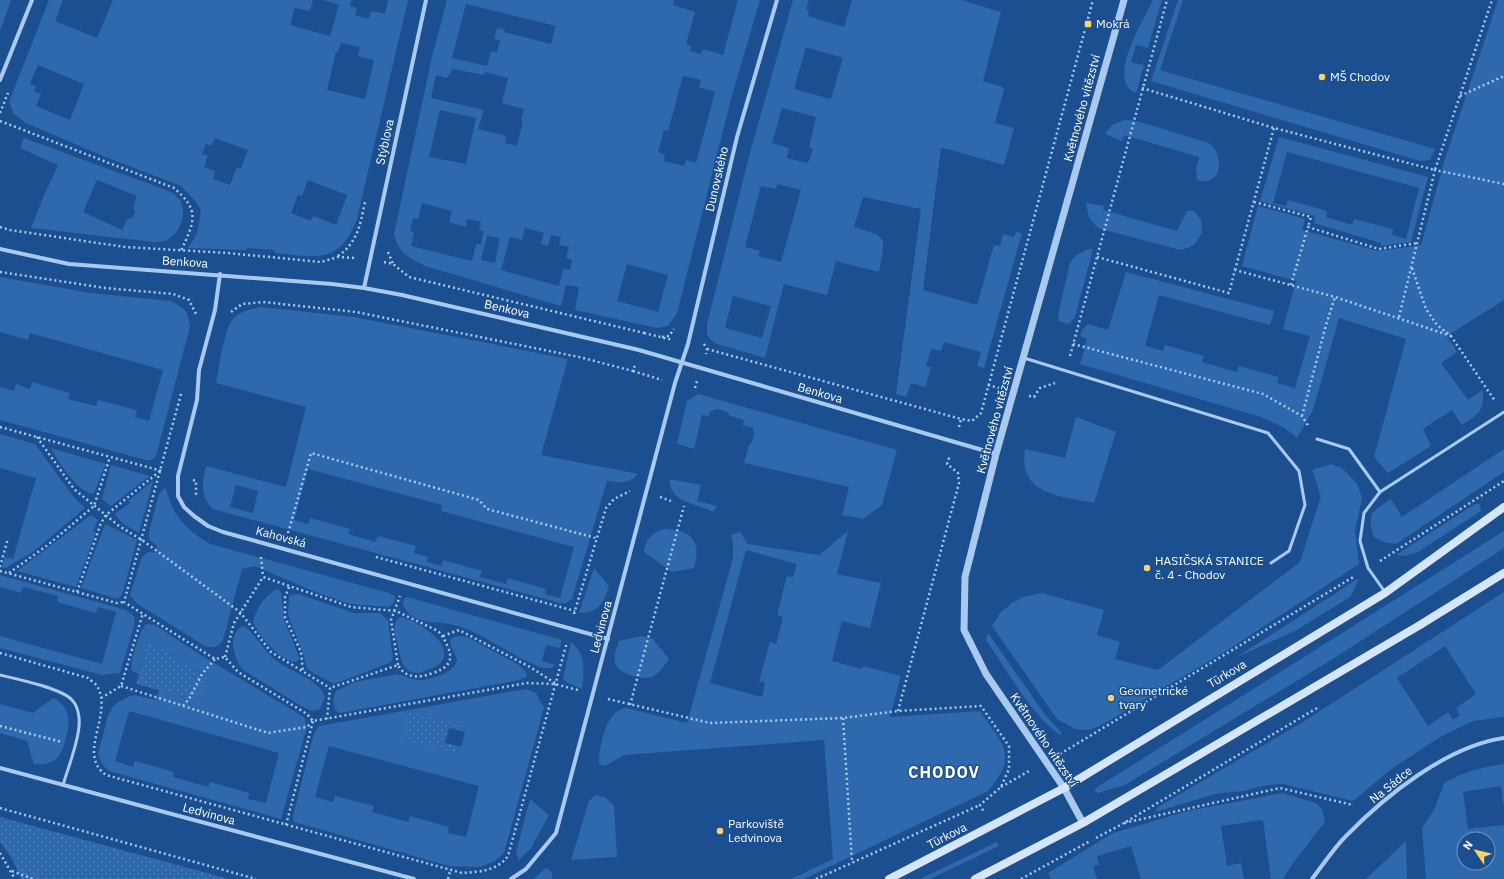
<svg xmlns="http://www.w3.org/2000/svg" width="1504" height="879" font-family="'IBM Plex Sans',sans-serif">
  <defs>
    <pattern id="park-dots" width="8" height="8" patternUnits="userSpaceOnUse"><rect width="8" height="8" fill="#2e69ad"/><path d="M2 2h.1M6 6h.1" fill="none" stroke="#4d80b9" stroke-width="1.8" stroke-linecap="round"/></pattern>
  </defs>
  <rect width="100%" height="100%" fill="#1b4f8f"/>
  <!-- green -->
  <path fill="#2e69ad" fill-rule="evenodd" d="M 0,0 L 11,0 L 0,31 Z
    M 49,0 L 63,0 L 55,21 L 97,38 L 113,0 L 313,0 L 310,11 L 295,8 L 290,25 L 330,36 L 339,5 L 323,0 L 351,0 L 350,6 L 357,8 L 355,15 L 369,19 L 371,11 L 385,14 L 388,0 L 408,0 L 357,219 C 340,265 315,257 275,253 L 275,250 L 247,248 L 246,250 L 188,248 L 197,234 L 201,210 L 196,202 L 181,186 L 103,156 L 26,123 L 14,114 L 9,102 ZM 341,43 L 360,47 L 358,56 L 374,60 L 365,99 L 327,90 L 336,52 L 338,52 ZM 38,65 L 84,84 L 70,120 L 36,106 L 41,94 L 34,91 L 36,86 L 30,84 ZM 215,138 L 248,150 L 241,168 L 237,167 L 230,185 L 213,179 L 215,171 L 204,167 L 208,156 L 202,154 L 206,144 L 211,146 ZM 308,180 L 347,195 L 336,225 L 313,216 L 311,221 L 291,213 L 298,195 L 302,196 Z
    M 447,0 L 674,0 L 673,5 L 695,12 L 686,44 L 691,46 L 690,51 L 701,54 L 703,49 L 723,55 L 738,0 L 760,0 L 731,99 L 677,313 L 668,326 L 657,328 L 575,310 L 579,287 L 566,285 L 561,306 L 425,266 C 408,257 399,254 394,234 L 432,57 ZM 466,4 L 556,26 L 551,44 L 504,32 L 505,30 L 497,28 L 494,39 L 500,40 L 497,52 L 491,51 L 487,66 L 452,58 ZM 453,69 L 484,75 L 485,72 L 508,78 L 502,103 L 524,109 L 521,120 L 523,121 L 517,146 L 505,143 L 506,136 L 478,129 L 484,110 L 431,98 L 436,75 L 447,78 ZM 683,76 L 701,80 L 699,87 L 715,92 L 696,163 L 686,160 L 684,166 L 664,161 L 665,155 L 658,152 L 664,130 L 668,131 ZM 440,110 L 476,118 L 466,164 L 429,157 ZM 422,203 L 452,211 L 449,222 L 466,227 L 467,219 L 481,222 L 479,230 L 484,231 L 481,244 L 476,244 L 472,261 L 411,246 L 414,232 L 410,231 L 413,218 L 418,219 ZM 525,228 L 544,233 L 541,244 L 548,246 L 551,235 L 561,237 L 559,245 L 569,247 L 566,258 L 572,260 L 570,270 L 563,269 L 559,286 L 501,270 L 510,237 L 522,240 ZM 487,236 L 500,238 L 495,263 L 481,260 ZM 627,264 L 668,275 L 658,312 L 617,301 Z
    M 793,0 L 809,0 L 806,9 L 809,10 L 808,16 L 844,27 L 852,0 L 961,0 L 1001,12 L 983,81 L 1002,87 L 1004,89 L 995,123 L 1014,128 L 1004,165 L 951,150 L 941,148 L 923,290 L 977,305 L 994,245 L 1000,246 L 1003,234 L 1014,237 L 1016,232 L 1022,233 L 984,368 L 977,366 L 981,352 L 944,342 L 941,351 L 931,349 L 926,366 L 931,367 L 925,387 L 911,383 L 906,397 L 896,394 L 921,209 L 863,197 L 854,227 C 890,238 885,236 879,272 L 836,261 L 827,295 L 784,284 L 765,358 L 714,343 L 707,335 L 707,324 L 748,160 ZM 806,47 L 843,58 L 831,99 L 794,89 ZM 782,108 L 816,117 L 809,148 L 813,149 L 808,163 L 787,158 L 789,148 L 772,143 ZM 777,184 L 801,190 L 781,262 L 758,256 L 760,251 L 745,247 L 761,186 L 776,189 ZM 733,296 L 771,306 L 762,338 L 725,328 Z
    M 1153,0 L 1162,0 L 1148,48 L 1136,45 L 1131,62 L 1144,65 L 1136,93 C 1105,81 1144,19 1153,0 Z
    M 1178,0 L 1183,0 L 1160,70 L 1435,149 L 1430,160 L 1420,161 L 1151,81 Z
    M 1498,0 L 1504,0 L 1504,300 L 1447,336 L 1457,352 L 1441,363 L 1468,400 L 1483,390 C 1484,412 1479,414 1462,425 L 1452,410 L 1423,429 L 1431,446 L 1388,473 L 1374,457 L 1406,339 L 1339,318 L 1313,410 L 1297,438 L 1283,427 L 1261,417 L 1080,364 L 1087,339 L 1080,336 L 1082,330 L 1088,324 L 1108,330 L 1126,272 L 1274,311 L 1270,325 L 1159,295 L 1145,346 L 1163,351 L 1165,345 L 1204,356 L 1202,362 L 1237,372 L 1239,366 L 1279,377 L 1277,383 L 1295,388 L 1310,336 L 1283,329 L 1296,281 L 1242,266 L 1258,206 L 1305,219 L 1302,230 L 1378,251 L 1421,245 L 1445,159 Z
    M 1124,120 L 1137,121 L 1209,143 C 1226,157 1221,188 1197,180 L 1196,169 L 1199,157 L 1124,135 L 1122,141 L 1105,134 L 1112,125 Z
    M 1279,137 L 1428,177 L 1411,242 L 1381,246 L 1381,243 L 1314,223 L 1315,216 L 1260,201 ZM 1287,152 L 1419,188 L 1406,239 L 1392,235 L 1393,229 L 1354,219 L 1352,225 L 1326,217 L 1327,211 L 1288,200 L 1286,206 L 1273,203 Z
    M 24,138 L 169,191 C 174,194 180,198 182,204 C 186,217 179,234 167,240 C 163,242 158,242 154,242 L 31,228 L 42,200 L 58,165 L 20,148 ZM 97,180 L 137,196 L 133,207 L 135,213 L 133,217 L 127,220 L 122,230 L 83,212 Z
    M 1086,203 L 1104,206 L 1103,210 L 1177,231 L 1187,211 L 1194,211 L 1201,220 L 1202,233 L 1195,244 L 1188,248 L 1180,250 L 1098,228 L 1089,218 Z
    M 1088,249 L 1093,249 L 1075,317 L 1069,324 L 1059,321 L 1058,319 L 1059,311 L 1070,263 L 1075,256 Z
    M 0,277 L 91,293 L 171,301 L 184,309 L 188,316 L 190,327 L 156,456 L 151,460 L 146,460 L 0,420 L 0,387 L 14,391 L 16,384 L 30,389 L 32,382 L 70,393 L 68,399 L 96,406 L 98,400 L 137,410 L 135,417 L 149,421 L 163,370 L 30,333 L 28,340 L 0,332 Z
    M 261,307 L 354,317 L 568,359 L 541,455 L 638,474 C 629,485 620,482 607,481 L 572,599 L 566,603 L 560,603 L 213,509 C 200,497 202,483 206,466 L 286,487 L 306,407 L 216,383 C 219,369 224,329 233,319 C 240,311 251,309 261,307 ZM 308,469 L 442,505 L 441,511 L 574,547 L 560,598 L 545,594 L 546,589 L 508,578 L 506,584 L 480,577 L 482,571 L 443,560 L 441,566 L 427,562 L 428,557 L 414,553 L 416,546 L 378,536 L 375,542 L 348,534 L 350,529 L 310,518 L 308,524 L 294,520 ZM 236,485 L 258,491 L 253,513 L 230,507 Z
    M 698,394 L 897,450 L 882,505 L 863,519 L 842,515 L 849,487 L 744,463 L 749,445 L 752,442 L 754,434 L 753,428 L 743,425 L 744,420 L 730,416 L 727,412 L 718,409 L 710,411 L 709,416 L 702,415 L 694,449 L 677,444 L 687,401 Z
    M 1076,417 L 1116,432 L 1094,503 C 1060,496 1018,495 1025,449 L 1065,458 Z
    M 0,434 L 35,444 L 73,496 L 85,508 L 33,552 L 6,568 L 2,568 L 5,557 L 13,559 L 36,478 L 0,468 Z
    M 51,448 L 106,464 L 94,493 C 81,497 56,459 51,448 Z
    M 1504,449 L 1504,472 L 1396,544 L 1384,542 L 1374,537 C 1366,513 1372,512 1391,499 L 1402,517 Z
    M 1331,464 L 1342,468 L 1358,485 L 1362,498 L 1355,531 L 1359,564 L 1226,651 L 1105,723 L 1089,730 L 1075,729 L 1057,719 L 992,626 L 1000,613 L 1012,603 L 1023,597 L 1042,593 L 1104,610 L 1097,635 L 1120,642 L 1115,659 L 1158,670 L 1300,562 L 1321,496 L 1312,470 Z
    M 111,465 L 150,476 L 111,506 L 102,499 Z
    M 669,479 L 701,485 L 697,501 L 717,506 L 713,512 C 694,502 671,504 669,479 Z
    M 153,481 L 139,533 L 122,523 L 115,514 L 130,503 L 128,501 Z
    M 166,488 C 172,515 186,530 210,544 L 389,593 L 395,596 L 394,603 L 389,607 L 350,604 L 313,591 L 255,566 L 242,569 L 223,640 C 218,647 213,649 205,646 L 136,603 L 130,595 L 142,557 L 148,552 L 155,553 L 157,546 L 149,539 L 149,532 L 159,494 L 163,489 Z
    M 1475,504 L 1480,504 L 1481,511 L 1418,552 L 1404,556 L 1396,555 Z
    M 91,515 L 98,520 L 93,531 L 96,532 L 76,587 L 17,571 Z
    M 105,524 L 137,540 L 122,595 L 118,599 L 81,588 Z
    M 664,529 C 692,530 702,541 694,568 L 672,572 L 644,552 C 646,539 651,533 664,529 Z
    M 848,531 L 837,574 L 881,583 L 870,628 L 842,621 L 832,661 L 862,669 L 863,666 L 901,676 L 890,717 L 980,711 C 1003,745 1019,755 988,791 L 804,879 L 791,879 L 833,859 L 824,740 L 624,755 L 605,766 L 599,764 C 599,746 606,710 626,708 L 687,723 L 733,558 L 733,544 L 731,535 L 740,532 L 748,544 L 819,555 ZM 746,550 L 797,564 L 793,577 L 787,576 L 777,615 L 783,617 L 776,644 L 770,642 L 759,681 L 765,683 L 762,697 L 710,683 Z
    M 1504,531 L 1504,548 L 1336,657 L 1125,785 L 1098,793 L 1094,791 L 1096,788 Z
    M 594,568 L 609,586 C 603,604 599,612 579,613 Z
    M 0,575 L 126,610 L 134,616 L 135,623 L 120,673 L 102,675 L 0,648 L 0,636 L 102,664 L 116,612 L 98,607 L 96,613 L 57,602 L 58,596 L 23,587 L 21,593 L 0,587 Z
    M 1359,578 L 1355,588 L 1350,597 L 1295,631 L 1235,658 Z
    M 277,589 L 281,592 L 284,619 L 299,657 L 299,659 L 296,662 C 280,661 259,636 253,622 C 256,609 265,595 277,589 Z
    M 1504,592 L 1504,717 L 1473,721 L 1440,737 L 1390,770 L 1353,801 L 1283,784 L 1267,785 L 1243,791 L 1215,794 L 1155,812 L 1158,807 L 1303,722 ZM 1445,646 L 1476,694 L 1456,708 L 1460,715 L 1453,720 L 1448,712 L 1428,726 L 1397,678 Z
    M 298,594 L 354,613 L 380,613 L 388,620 L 393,659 L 389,663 L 334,684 L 310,671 L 307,668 L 303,653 L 288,615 L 289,597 L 291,595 Z
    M 407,597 L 562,640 L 560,648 L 546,645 L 542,661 L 555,665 L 552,668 L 543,668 C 514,658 489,637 461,627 C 441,619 414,628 403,605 L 404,599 Z
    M 400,617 C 415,619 460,646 439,664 C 434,668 428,670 422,672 C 404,677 400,659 398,645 C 396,639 393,631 395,624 C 396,621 397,619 400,617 Z
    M 146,624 L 155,625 L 199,654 L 304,717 L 307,727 L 281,819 L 109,771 L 103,765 L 98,754 L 108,716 L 112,708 L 117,703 L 130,696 L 135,695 L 156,700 L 159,690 L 195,700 L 211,680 L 148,641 L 139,674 L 132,671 C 129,664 140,629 146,624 ZM 129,711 L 279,753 L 266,803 L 248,799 L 249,793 L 210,782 L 208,787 L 173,777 L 174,772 L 135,761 L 133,767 L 115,761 Z
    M 243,626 C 253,630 264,651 274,659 C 288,671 320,679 325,697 L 320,709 L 313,711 L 303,707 L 243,670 C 234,659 226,635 243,626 Z
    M 988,633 L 1046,716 L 1062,733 L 1060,735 C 1031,715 1007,670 986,640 Z
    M 461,636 L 469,638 L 519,665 L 527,673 L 526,677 L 520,680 L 340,713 L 335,710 L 333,700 L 336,691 L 355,682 L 398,674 C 404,677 412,679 419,680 C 431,680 457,672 457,659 L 451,646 L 450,640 L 454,637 Z
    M 642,636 L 653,639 L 669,659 C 665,665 660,672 654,676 C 645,681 621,675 616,665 C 612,657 617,648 619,641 Z
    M 571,642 C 587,655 584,670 582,689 L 568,683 L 563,679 Z
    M 526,689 L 536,693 L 544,708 L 504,853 L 495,861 L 480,867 L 449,866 L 294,822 L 293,816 L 314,733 L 319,726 ZM 408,711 L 463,725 L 462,731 L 465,733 L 461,747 L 458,746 L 456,753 ZM 329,746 L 479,786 L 466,837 L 448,833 L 449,827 L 410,816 L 408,822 L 372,812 L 374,806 L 335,796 L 333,802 L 315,797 Z
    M 53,698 C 70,707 71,720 66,738 C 61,756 56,766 34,764 L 27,741 L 0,733 L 0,704 L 33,713 Z
    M 1504,764 L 1504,808 L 1501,786 L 1463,792 L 1468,829 L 1504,825 L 1504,879 L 1426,879 L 1422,828 L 1435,808 L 1444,783 C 1464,772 1482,767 1504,764 ZM 1464,839 L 1488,839 L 1488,863 L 1464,863 Z
    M 1282,793 L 1316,803 L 1322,809 L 1325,822 L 1294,862 L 1283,879 L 1271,879 L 1263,820 L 1221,826 L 1227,866 L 1241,863 L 1244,879 L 1141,879 L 1131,846 L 1097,856 L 1099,865 L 1093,866 L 1097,879 L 1051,879 L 1048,873 L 1113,833 L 1188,811 Z
    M 595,795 L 605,797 L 614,806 L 617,857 L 571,860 L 589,801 Z
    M 530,799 L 549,815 L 531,848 L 519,860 L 516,852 Z
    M 1406,841 L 1407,879 L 1366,879 Z
    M 997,842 L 999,846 L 930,879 L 920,879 Z
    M 546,868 L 552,872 L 552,879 L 534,879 Z"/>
  <!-- park -->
  <path fill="url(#park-dots)" d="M 148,641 L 211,680 L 195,700 L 136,684 Z
    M 408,711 L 463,725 L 462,731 L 449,728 L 445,743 L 458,746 L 456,753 L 401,739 Z
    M 0,817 L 229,879 L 21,879 L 13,860 L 0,842 Z"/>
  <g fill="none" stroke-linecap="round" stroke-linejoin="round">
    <!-- path -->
    <path stroke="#a9c9ee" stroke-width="2.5" stroke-dasharray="2 3" stroke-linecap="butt" d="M 1142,88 L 1274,128 L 1435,170 L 1492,0
      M 1460,96 L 1504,76
      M 0,113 L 8,93
      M 0,121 L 174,188 C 201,211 194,222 181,251
      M 1254,202 L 1311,217 L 1308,227
      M 0,227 L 10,230 L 125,247 L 228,253 L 321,262 L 338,257 L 355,258
      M 388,252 L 393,264
      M 338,256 C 358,242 360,225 365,202
      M 1097,257 L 1229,293 L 1235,270 L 1335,297 L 1451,336
      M 384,262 L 393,264 L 409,277 L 644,333 L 644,335
      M 1412,268 L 1426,309 L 1437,325 L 1451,336 L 1495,401
      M 1235,270 L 1274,128
      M 0,272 L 105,288 L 173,294 L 189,300 L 197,316
      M 1291,285 L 1308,227 L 1379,249 L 1417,243
      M 231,312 L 242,304 L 263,302 L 356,312 L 579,357 L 633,371 L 635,365
      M 1399,317 L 1435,170 L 1504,184
      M 644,333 L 673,340
      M 662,337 L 669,336 L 674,329
      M 704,344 L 707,349 L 706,354
      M 1073,344 L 1263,394 L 1302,416 L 1309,427
      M 707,349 L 961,419
      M 1070,356 L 1167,0
      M 633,371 L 662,380
      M 988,385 L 999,388
      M 695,388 L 697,381
      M 181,394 L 124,602 L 215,659 L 225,657 L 238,672 L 307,714 L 313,721 L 527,683 L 555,684 L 578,690
      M 1029,396 L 1034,397 L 1040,388 L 1055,383
      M 1302,416 L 1326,325 L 1335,297
      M 0,427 L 162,471
      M 959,427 L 961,419 L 972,421 L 981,413 L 1093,0
      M 37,437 L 74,489 L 119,526 L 142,540 L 240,612 L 271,652 L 330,688 L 327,719
      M 193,480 L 196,481 L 196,495
      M 660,497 L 671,501
      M 288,533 L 311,453 L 479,500 L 487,509 L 596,538
      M 261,557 L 263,577
      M 376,557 L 575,611
      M 1380,561 L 1504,481
      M 0,567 L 8,538
      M 0,571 L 117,603 L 124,602
      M 9,573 L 49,544 L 94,506 L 110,457
      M 289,587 L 285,597 L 285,617 L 301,652 L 303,672
      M 77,592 L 101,523 L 106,515 L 160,471
      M 574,614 L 606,508 L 614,499 L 630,491
      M 443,636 L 459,630 L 530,667 L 555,683
      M 0,653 L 88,678 C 90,680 95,683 97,686 C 114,714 76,754 106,775 L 462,873 C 479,872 497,871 508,856 L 567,642
      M 225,657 L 234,623 L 263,577 L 351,607 L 396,611 L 438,631 C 443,636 445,641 448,647 C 454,662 447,668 433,673 C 419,678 406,679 398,665 L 330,688
      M 398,665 L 391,620 L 400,596
      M 121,686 L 268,733 L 307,727 L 313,721
      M 101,698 L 121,686 L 143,613
      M 608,699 L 710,723 L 843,718 L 898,711 L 981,706 L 1009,746 L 1009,769 L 1001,787 L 980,805 L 984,812
      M 630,705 L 684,506
      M 183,706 L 189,699 L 202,674 L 215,659
      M 1317,708 L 1124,823 L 1280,788 L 1353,805
      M 898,711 L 959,483 L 958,473 L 947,464 L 950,455
      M 843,718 L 852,862
      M 0,726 L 62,742
      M 1060,754 L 1355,576
      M 1001,787 L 1031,770
      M 0,808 L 256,879
      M 286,825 L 313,721
      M 1096,838 L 1124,823
      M 0,853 L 15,879
      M 12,871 L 33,879
      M 448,879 L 450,871
      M 816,879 L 980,805
      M 1021,879 L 1090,841"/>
    <!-- service -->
    <path stroke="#a9c9ee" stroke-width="3" d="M 1024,358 L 1268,433 L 1299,471 L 1305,505 L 1289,551 L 1271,563
      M 1317,439 L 1349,449 L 1380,492
      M 1385,592 L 1368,568 L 1360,541 L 1364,513 L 1380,492 L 1504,412
      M 0,675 C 17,679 61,688 72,700 C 78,706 80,718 79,726 C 78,743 68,768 63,785"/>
    <!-- minor -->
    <path stroke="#a9c9ee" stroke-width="4" d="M 0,80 L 32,0
      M 0,249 L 69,264 L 332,284 L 364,288 L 402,295 L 639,350 L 996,454
      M 220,274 L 215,310 L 199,370 L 197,400 L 178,476 L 178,496 L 184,507 L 194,516 L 208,526 L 223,532 L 608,639
      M 364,288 L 426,0
      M 0,768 L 414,879
      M 511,879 L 526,869 L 556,833 L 675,383 L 688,344 L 737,137 L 777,0
      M 1312,879 C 1323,865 1333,849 1346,836 C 1385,796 1447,746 1504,738"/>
    <!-- tertiary -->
    <path stroke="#a9c9ee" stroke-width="7" d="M 1083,823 L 1064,788 L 986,674 L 964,630 L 965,577 L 996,454 L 1124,0"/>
    <!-- secondary -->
    <path stroke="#d6e6fa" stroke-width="8" d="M 889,879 L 1064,788 L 1385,593 L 1504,507
      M 975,879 L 1083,823 L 1420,625 L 1504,573"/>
  </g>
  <!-- markers -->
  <g fill="#ffd166" stroke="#1b4f8f" stroke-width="1.5">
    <rect x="1084" y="20" width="8" height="8" rx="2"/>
    <circle cx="1322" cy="77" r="4"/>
    <circle cx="1147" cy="568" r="4"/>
    <circle cx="1111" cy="698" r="4"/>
    <circle cx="720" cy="831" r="4"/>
  </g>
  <g text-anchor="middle" stroke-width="3" stroke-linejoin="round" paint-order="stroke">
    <!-- poi labels -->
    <g font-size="12" fill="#fff" stroke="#1b4f8f" text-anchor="start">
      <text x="1096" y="28">Mokrá</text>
      <text x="1330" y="81">MŠ Chodov</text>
      <text x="1155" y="565">HASIČSKÁ STANICE<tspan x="1155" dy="14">č. 4 - Chodov</tspan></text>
      <text x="1119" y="695">Geometrické<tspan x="1119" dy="14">tvary</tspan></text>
      <text x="728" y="828">Parkoviště<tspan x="728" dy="14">Ledvinova</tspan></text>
    </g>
    <!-- street labels -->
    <g font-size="12" fill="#fff" stroke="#1b4f8f">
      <text transform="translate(1082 108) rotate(-75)" y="4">Květnového vítězství</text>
      <text transform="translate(385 142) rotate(-78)" y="4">Stýblova</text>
      <text transform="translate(717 179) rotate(-77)" y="4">Dunovského</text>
      <text transform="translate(185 262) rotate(4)" y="4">Benkova</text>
      <text transform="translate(507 309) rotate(13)" y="4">Benkova</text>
      <text transform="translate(820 393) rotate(16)" y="4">Benkova</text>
      <text transform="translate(995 420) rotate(-75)" y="4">Květnového vítězství</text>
      <text transform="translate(281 537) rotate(15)" y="4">Kahovská</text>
      <text transform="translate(601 627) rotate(-75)" y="4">Ledvinova</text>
      <text transform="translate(1227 674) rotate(-31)" y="4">Türkova</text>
      <text transform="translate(1044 740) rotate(56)" y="4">Květnového vítězství</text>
      <text transform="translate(1391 785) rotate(-39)" y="4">Na Sádce</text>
      <text transform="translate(209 814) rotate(15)" y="4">Ledvinova</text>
      <text transform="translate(947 836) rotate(-27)" y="4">Türkova</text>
    </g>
    <!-- district labels -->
    <g font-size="16" font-weight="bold" letter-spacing="1" fill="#fff" stroke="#1b4f8f">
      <text x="944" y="778">CHODOV</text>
    </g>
  </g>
  <!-- north arrow -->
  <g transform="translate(1476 851) rotate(305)"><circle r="19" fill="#1b4f8f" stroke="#7695bc"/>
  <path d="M0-3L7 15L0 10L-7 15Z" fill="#ffd166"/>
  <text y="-6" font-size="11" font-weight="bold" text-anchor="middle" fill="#ffffff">N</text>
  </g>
</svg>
